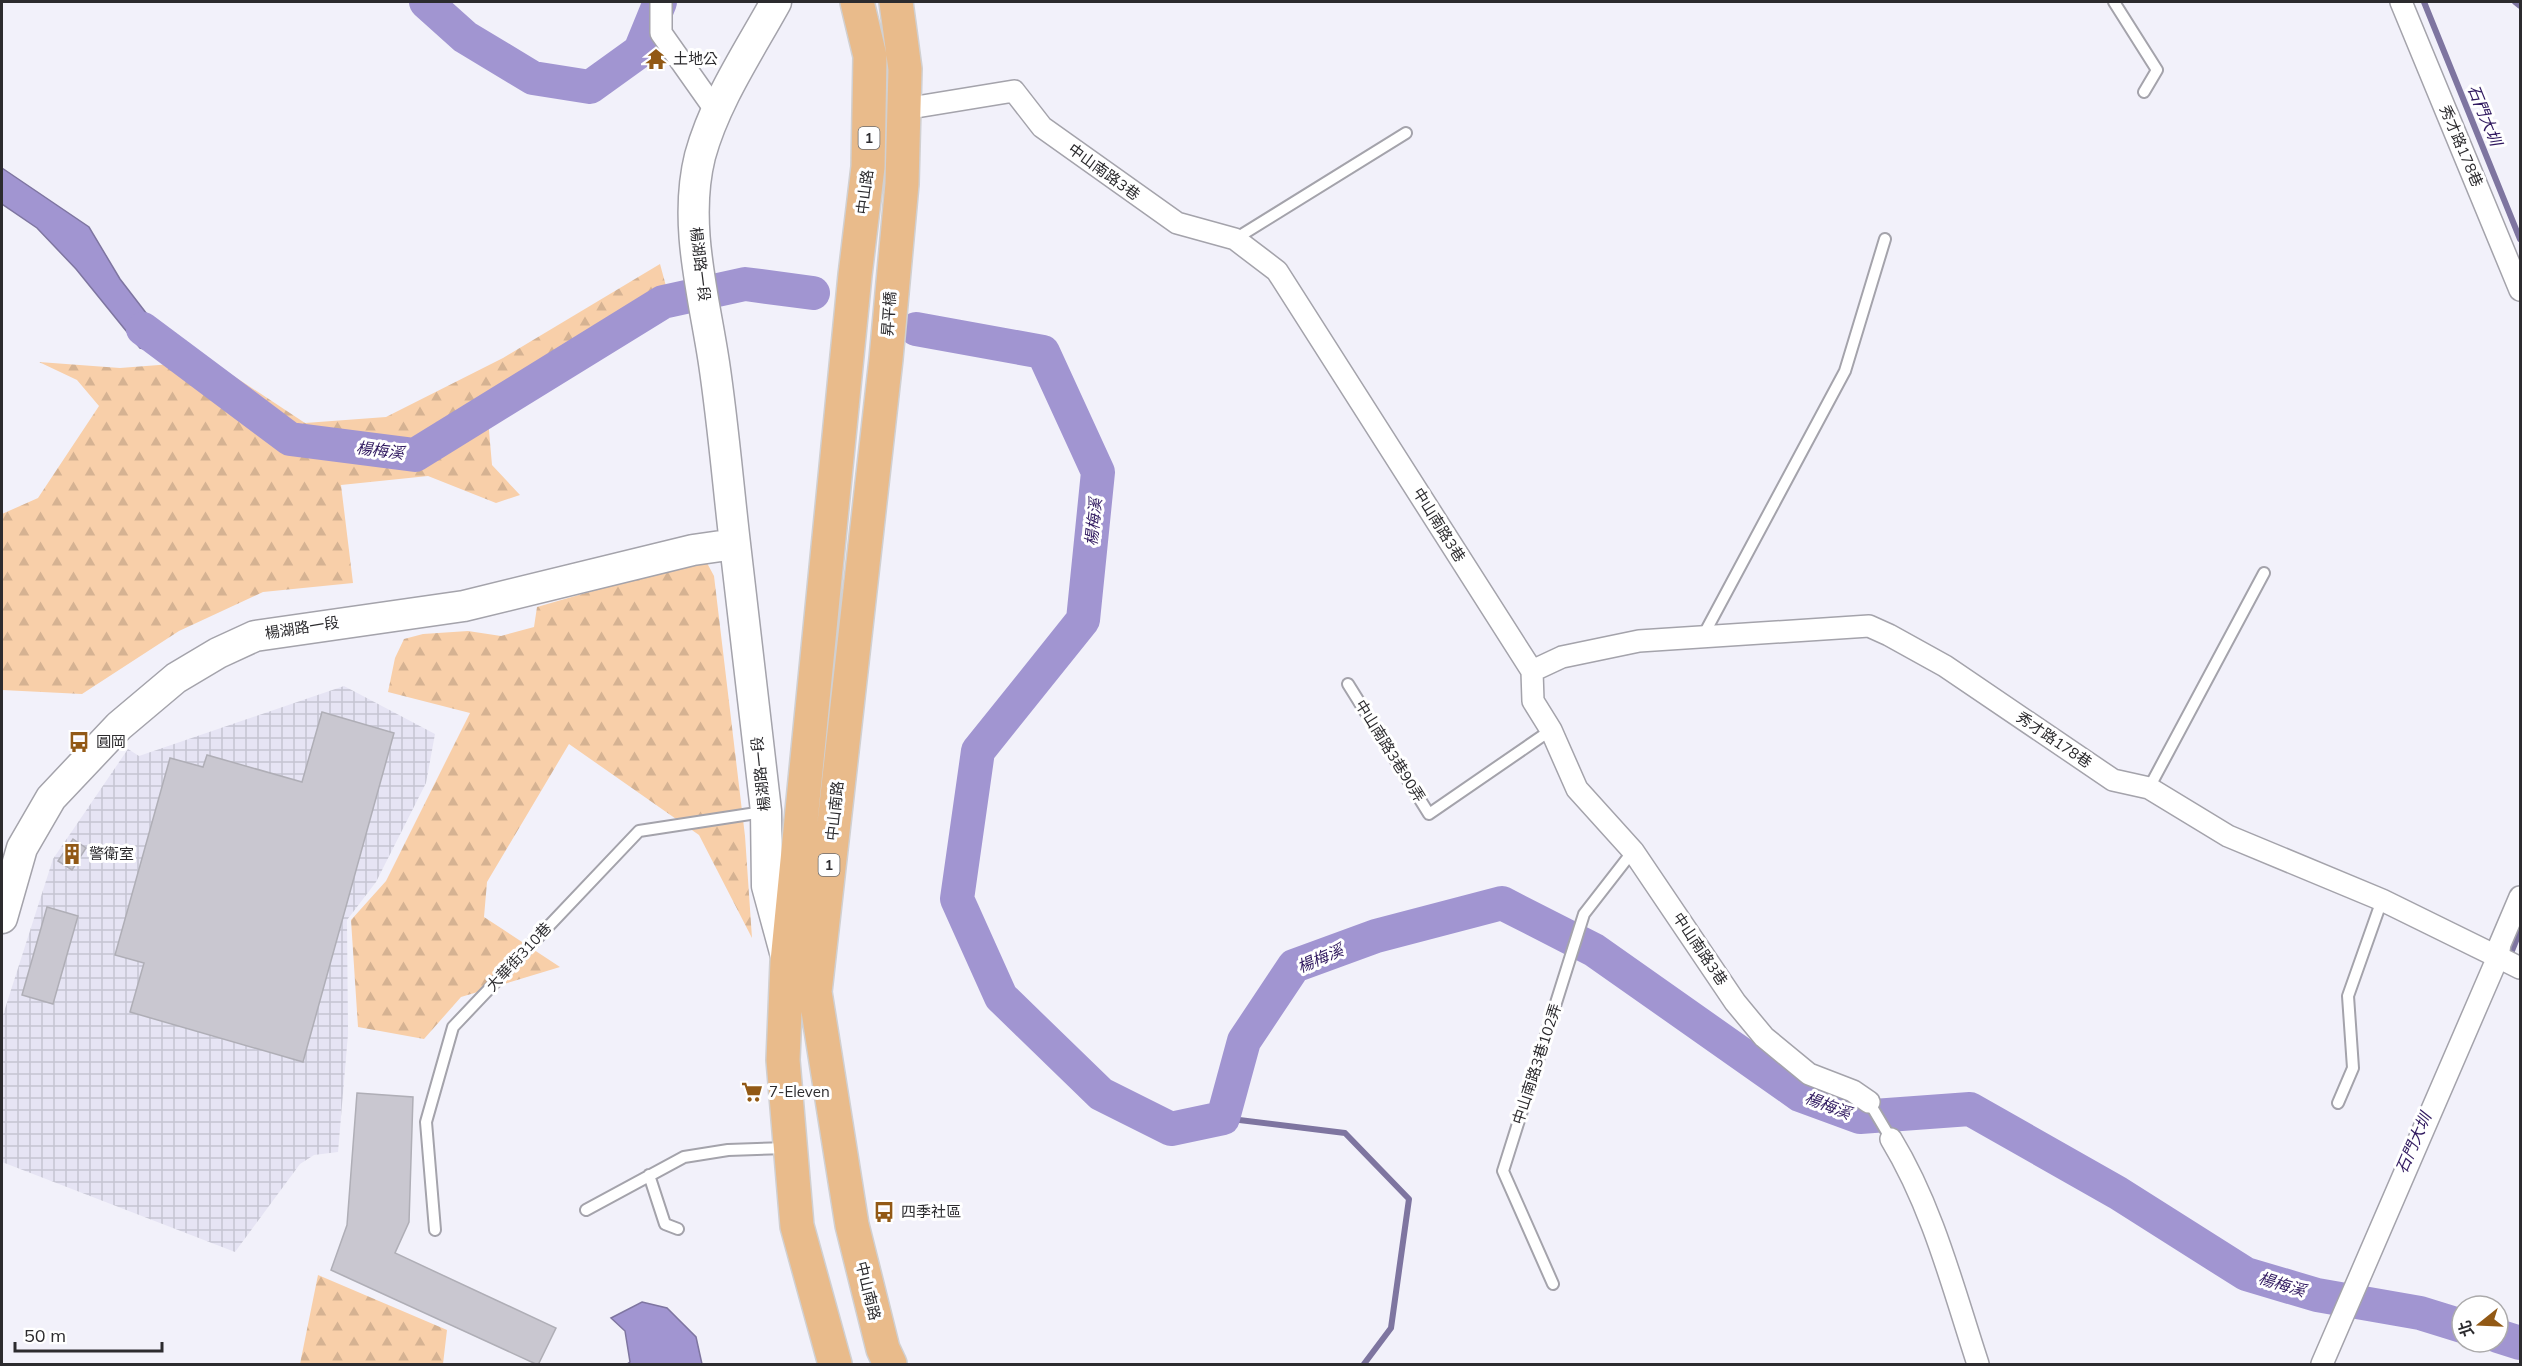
<svg xmlns="http://www.w3.org/2000/svg" width="2522" height="1366" font-family="Mulish,'Noto Sans TC',sans-serif">
  <defs>
    <pattern id="industrial-grid" width="8" height="8" patternUnits="userSpaceOnUse" patternTransform="scale(1.5)"><rect width="8" height="8" fill="#e6e4f4"/><path d="M0 4h8M4 0v8" fill="none" stroke="#c5c4d2"/></pattern>
    <pattern id="forest-firs" width="22" height="20" patternUnits="userSpaceOnUse" patternTransform="scale(1.5)"><rect width="22" height="20" fill="#f8cfa9"/><path d="M5 1l3.5 6h-7zM16 11l3.5 6h-7z" fill="#d5b292"/></pattern>
  </defs>
  <rect width="100%" height="100%" fill="#f2f1fa"/>
  <!-- industrial -->
  <path fill="url(#industrial-grid)" d="M 344,686 L 435,734 L 426,783 L 376,882 L 347,920 L 348,1034 L 338,1152 L 314,1155 L 300,1164 L 235,1252 L 2,1162 L 2,1018 L 53,859 L 128,749 L 139,756 Z"/>
  <!-- forest -->
  <path fill="url(#forest-firs)" d="M 660,264 L 666,286 L 486,396 L 492,465 L 520,495 L 496,503 L 428,476 L 341,485 L 353,583 L 263,592 L 179,631 L 82,694 L 2,690 L 2,514 L 38,498 L 99,406 L 77,380 L 39,362 L 120,368 L 211,361 L 305,423 L 386,417 L 503,358 Z
    M 693,562 L 707,563 L 714,576 L 745,836 L 752,938 L 699,835 L 569,744 L 487,882 L 484,917 L 560,967 L 461,997 L 424,1039 L 358,1027 L 351,920 L 386,881 L 470,713 L 388,692 L 395,658 L 404,639 L 423,634 L 468,631 L 501,636 L 534,627 L 537,607 Z
    M 318,1275 L 447,1330 L 443,1364 L 300,1364 Z"/>
  <!-- water -->
  <path fill="#a195d1" stroke="#7e75a0" stroke-width="1.5" d="M 2,168 L 89,227 L 120,279 L 180,357 L 140,348 L 76,269 L 37,228 L 2,204 Z
    M 642,1302 L 667,1308 L 696,1337 L 702,1364 L 627,1364 L 630,1362 L 625,1331 L 611,1318 Z"/>
  <g fill="none" stroke-linecap="round" stroke-linejoin="round">
    <!-- stream -->
    <path stroke="#7e75a0" stroke-width="6" d="M 2424,2 L 2520,239
      M 2515,2 L 2520,6
      M 2509,958 L 2520,931
      M 1223,1118 L 1345,1133 L 1409,1199 L 1391,1328 L 1364,1364"/>
    <!-- river -->
    <path stroke="#a195d1" stroke-width="34" d="M 426,2 L 465,37 L 533,78 L 590,87 L 640,51 L 660,2
      M 143,329 L 290,439 L 415,455 L 663,302 L 745,284 L 813,293
      M 916,329 L 1043,352 L 1098,472 L 1083,620 L 978,751 L 957,899 L 1001,997 L 1101,1094 L 1171,1129 L 1223,1118 L 1244,1041 L 1294,966 L 1376,936 L 1502,903 L 1594,950 L 1800,1095 L 1860,1117 L 1970,1109 L 2118,1193 L 2246,1274 L 2317,1295 L 2420,1313 L 2462,1326
      M 2498,1336 L 2520,1343"/>
  </g>
  <!-- building -->
  <path fill="#c9c7d0" stroke="#afaeb6" stroke-width="1.5" d="M 322,712 L 394,733 L 303,1062 L 130,1012 L 144,963 L 115,955 L 170,758 L 203,767 L 207,755 L 302,782 Z
    M 73,839 L 86,848 L 72,870 L 58,861 Z
    M 47,907 L 78,916 L 53,1004 L 22,995 Z
    M 357,1093 L 413,1097 L 409,1222 L 395,1253 L 556,1328 L 538,1365 L 331,1270 L 347,1225 Z"/>
  <g fill="none" stroke-linecap="round" stroke-linejoin="round">
    <defs>
      <path id="lane" d="M 2114,2 L 2157,70 L 2144,92
        M 1235,239 L 1406,133
        M 1703,636 L 1845,371 L 1885,239
        M 1348,684 L 1429,814 L 1551,730
        M 2149,788 L 2264,573
        M 1869,1102 L 1891,1139
        M 2338,1103 L 2353,1068 L 2348,996 L 2382,900
        M 649,1175 L 665,1224 L 678,1229
        M 586,1210 L 684,1157 L 728,1150 L 787,1148
        M 435,1230 L 426,1122 L 453,1027 L 639,831 L 763,812
        M 1553,1284 L 1503,1171 L 1584,914 L 1633,851"/>
      <path id="street" d="M 661,2 L 661,33 L 716,111
        M 2401,2 L 2520,290
        M 904,109 L 1014,91 L 1042,127 L 1177,223 L 1235,239 L 1277,271 L 1532,671 L 1533,701 L 1551,730 L 1577,789 L 1633,851 L 1735,1002 L 1764,1037 L 1809,1074 L 1853,1091 L 1869,1102
        M 1532,671 L 1562,657 L 1639,641 L 1869,626 L 1889,635 L 1945,666 L 2113,780 L 2149,788 L 2228,836 L 2382,900 L 2498,957 L 2500,944 L 2520,897
        M 1891,1139 C 1933,1208 1953,1288 1978,1364
        M 2322,1364 L 2498,957 L 2520,968"/>
      <path id="secondary" d="M 735,544 L 766,811 L 767,886 L 786,956
        M 2,918 L 22,848 L 51,798 L 119,726 L 176,678 L 218,653 L 255,636 L 464,606 L 693,550 L 735,544 C 728,484 723,423 714,363 C 704,296 683,224 700,156 C 715,101 749,51 776,2"/>
      <path id="primary" d="M 835,1364 L 797,1226 L 783,1060 L 787,962 L 855,275 L 868,167 L 870,56 L 857,2
        M 890,1364 L 883,1349 L 852,1225 L 815,992 L 886,359 L 902,184 L 905,69 L 896,2"/>
    </defs>
    <!-- lane casing -->
    <use href="#lane" stroke="#a4a3ab" stroke-width="14"/>
    <!-- street casing -->
    <use href="#street" stroke="#a4a3ab" stroke-width="24"/>
    <!-- secondary casing -->
    <use href="#secondary" stroke="#a4a3ab" stroke-width="33"/>
    <!-- primary casing -->
    <use href="#primary" stroke="#d1d0d1" stroke-width="36"/>
    <!-- lane -->
    <use href="#lane" stroke="#fff" stroke-width="10"/>
    <!-- street -->
    <use href="#street" stroke="#fff" stroke-width="21"/>
    <!-- secondary -->
    <use href="#secondary" stroke="#fff" stroke-width="30"/>
    <!-- primary -->
    <use href="#primary" stroke="#e9bb8b" stroke-width="33"/>
  </g>
  <!-- icons -->
  <defs>
    <symbol id="temple-bare" viewBox="-9 -9 18 18"><path d="M0-6L5-2H3V0L6.5 2.5H4V6H1.5V3h-3V6H-4V2.5H-6.5L-3 0V-2H-5Z" fill="#925915" stroke="#fff" stroke-width="2.5" paint-order="stroke"/></symbol>
    <symbol id="bus-bare" viewBox="-9 -9 18 18"><path d="M-5-6H5V4H4V6H2V4H-2V6H-4V4H-5ZM-3.5-4V0h7V-4ZM-3.5 1.2v1.5H-2V1.2ZM2 1.2v1.5H3.5V1.2Z" fill="#925915" stroke="#fff" stroke-width="2.5" paint-order="stroke"/></symbol>
    <symbol id="building-bare" viewBox="-9 -9 18 18"><path d="M-4-6H4V6H1V3H-1V6H-4ZM-2.5-4.3h1.7v1.8h-1.7ZM.8-4.3h1.7v1.8H.8ZM-2.5-1h1.7V.8h-1.7ZM.8-1h1.7V.8H.8Z" fill="#925915" stroke="#fff" stroke-width="2.5" paint-order="stroke"/></symbol>
    <symbol id="supermarket-bare" viewBox="-9 -9 18 18"><path d="M-6-5.5h2.5l.6 2H6L4.5 2H-2.5L-4.4-4H-6ZM-1.5 3.2a1.3 1.3 0 1 0 .1 0ZM3 3.2a1.3 1.3 0 1 0 .1 0Z" fill="#925915" stroke="#fff" stroke-width="2.5" paint-order="stroke"/></symbol>
  </defs>
  <g fill-rule="evenodd">
    <use href="#temple-bare" x="641" y="44" width="30" height="30"/>
    <use href="#bus-bare" x="64" y="727" width="30" height="30"/>
    <use href="#building-bare" x="57" y="839" width="30" height="30"/>
    <use href="#supermarket-bare" x="737" y="1077" width="30" height="30"/>
    <use href="#bus-bare" x="869" y="1197" width="30" height="30"/>
  </g>
  <g text-anchor="middle" stroke-width="6" stroke-linejoin="round" paint-order="stroke">
    <!-- shield labels -->
    <g fill="#fff" stroke="#6b6b6d" stroke-width="1.5">
      <rect x="858.5" y="127" width="21" height="22" rx="4.5"/>
      <rect x="818.5" y="854" width="21" height="22" rx="4.5"/>
    </g>
    <g font-size="14" font-weight="bold" fill="#2c2b2e">
      <text x="869" y="143">1</text>
      <text x="829" y="870">1</text>
    </g>
    <!-- poi labels -->
    <g font-size="15" fill="#2c2b2e" stroke="#fff" text-anchor="start">
      <text x="673" y="64">土地公</text>
      <text x="96" y="747">圓岡</text>
      <text x="89" y="859">警衛室</text>
      <text x="769" y="1097">7-Eleven</text>
      <text x="901" y="1217">四季社區</text>
    </g>
    <!-- street labels -->
    <g font-size="15" fill="#2c2b2e" stroke="#fff">
      <text transform="translate(2461 146) rotate(67)" y="5">秀才路178巷</text>
      <text transform="translate(1104 172) rotate(36)" y="5">中山南路3巷</text>
      <text transform="translate(865 192) rotate(-83)" y="5">中山路</text>
      <text transform="translate(700 264) rotate(83)" y="5">楊湖路一段</text>
      <text transform="translate(889 314) rotate(-86)" y="5">昇平橋</text>
      <text transform="translate(1439 525) rotate(58)" y="5">中山南路3巷</text>
      <text transform="translate(302 628) rotate(-9)" y="5">楊湖路一段</text>
      <text transform="translate(2054 740) rotate(34)" y="5">秀才路178巷</text>
      <text transform="translate(1390 751) rotate(58)" y="5">中山南路3巷90弄</text>
      <text transform="translate(761 774) rotate(-96)" y="5">楊湖路一段</text>
      <text transform="translate(835 811) rotate(-84)" y="5">中山南路</text>
      <text transform="translate(1700 949) rotate(56)" y="5">中山南路3巷</text>
      <text transform="translate(519 957) rotate(-47)" y="5">大華街310巷</text>
      <text transform="translate(1537 1064) rotate(-72)" y="5">中山南路3巷102弄</text>
      <text transform="translate(868 1291) rotate(76)" y="5">中山南路</text>
    </g>
    <!-- water labels -->
    <g font-size="16" font-style="italic" fill="#311a60" stroke="#fff">
      <text transform="translate(2485 115) rotate(68)" y="6">石門大圳</text>
      <text transform="translate(380 450) rotate(7)" y="6">楊梅溪</text>
      <text transform="translate(1093 522) rotate(-84)" y="6">楊梅溪</text>
      <text transform="translate(1320 958) rotate(-23)" y="6">楊梅溪</text>
      <text transform="translate(1828 1105) rotate(21)" y="6">楊梅溪</text>
      <text transform="translate(2413 1143) rotate(-66)" y="6">石門大圳</text>
      <text transform="translate(2282 1284) rotate(17)" y="6">楊梅溪</text>
    </g>
  </g>
  <!-- border -->
  <rect width="2522" height="1366" fill="none" stroke="#2c2b2e" stroke-width="6"/>
  <!-- north arrow -->
  <g transform="translate(2480 1324) rotate(252)"><circle r="28" fill="#ffffff" stroke="#abaaab" stroke-width="1.5"/>
  <path d="M0-4.5L10 22L0 15L-10 22Z" fill="#925915"/>
  <text y="-9" font-size="16" font-weight="bold" text-anchor="middle" fill="#2c2b2e">北</text>
  </g>
  <!-- scale -->
  <path d="M15 1342v9h147v-9" fill="none" stroke="#2c2b2e" stroke-width="3"/>
  <text x="24" y="1342" font-size="18" fill="#2c2b2e" stroke="#ffffff" stroke-width="4.5" paint-order="stroke">50 m</text>
</svg>
